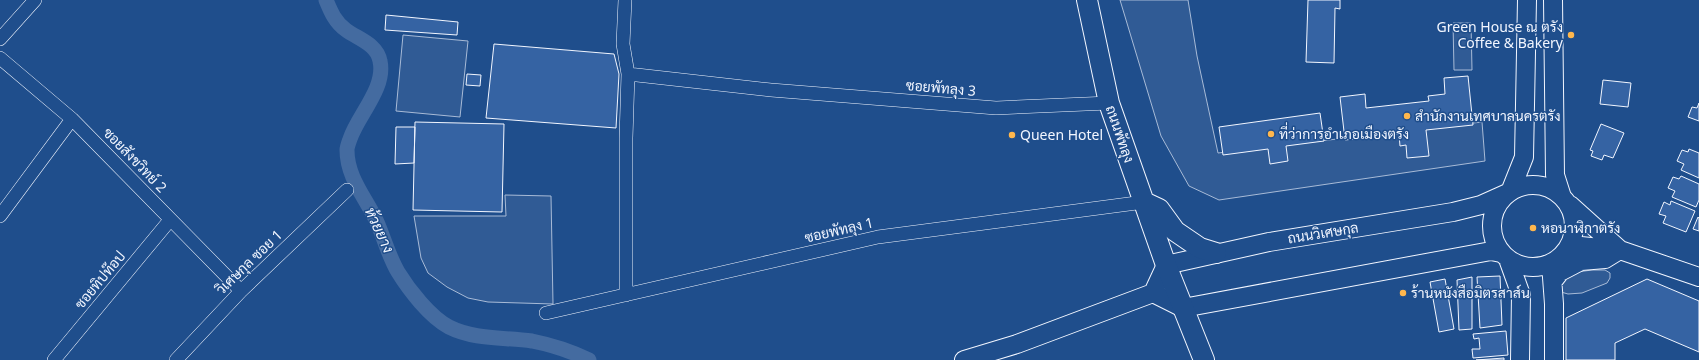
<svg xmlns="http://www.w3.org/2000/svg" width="1699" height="360" font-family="'Noto Sans',Sarabun,sans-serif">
  <rect width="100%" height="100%" fill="#1f4e8c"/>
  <!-- built -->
  <path fill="#305b95" stroke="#a8bbd7" d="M 1120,0 L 1188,0 L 1197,56 L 1218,153 L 1482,122 L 1485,161 L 1219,200 L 1189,186 L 1161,136 Z
    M 1453,23 L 1471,23 L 1472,70 L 1454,70 Z
    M 403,35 L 468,41 L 460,117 L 396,111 Z
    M 505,195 L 551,196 L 553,304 L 488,302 L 468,298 L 447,287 L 428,273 L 421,258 L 414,216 L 506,216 Z
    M 1592,270 L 1605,270 L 1610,273 L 1610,278 L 1607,283 L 1582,293 L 1568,294 L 1561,292 L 1560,282 L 1577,272 Z"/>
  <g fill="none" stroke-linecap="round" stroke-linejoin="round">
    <!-- canal -->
    <path stroke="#446ba0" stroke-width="15" d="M 326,0 C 331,12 335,22 346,30 C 358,39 377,44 380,61 C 386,88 358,115 350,139 C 349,142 347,147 347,150 C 347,178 366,198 377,222 C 384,238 389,257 398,272 C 409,290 430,317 449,327 C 475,340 504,337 532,341 C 552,345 571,351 589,360"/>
  </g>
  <!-- building -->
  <path fill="#3563a3" stroke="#f2f6ff" d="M 1308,0 L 1340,0 L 1340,9 L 1335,8 L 1334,63 L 1306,62 Z
    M 386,15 L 458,22 L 457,35 L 385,30 Z
    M 494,44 L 614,54 L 619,74 L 616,128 L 486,118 Z
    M 467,74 L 481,75 L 480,86 L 466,85 Z
    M 1468,76 L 1473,125 L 1426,130 L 1429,156 L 1407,158 L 1406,145 L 1400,146 L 1399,134 L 1345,140 L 1340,97 L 1365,94 L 1366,108 L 1429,101 L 1428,96 L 1445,94 L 1444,78 Z
    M 1603,80 L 1631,83 L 1628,107 L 1600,104 Z
    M 1699,103 L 1699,121 L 1688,117 L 1692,107 L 1697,108 Z
    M 1320,113 L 1324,141 L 1286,146 L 1288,161 L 1270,164 L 1268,149 L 1223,155 L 1219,127 Z
    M 415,122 L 504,124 L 502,212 L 413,210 Z
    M 1601,124 L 1624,133 L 1613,158 L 1604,155 L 1602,160 L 1591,156 L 1593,151 L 1590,150 Z
    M 396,127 L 415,127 L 414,163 L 395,164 Z
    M 1689,149 L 1699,153 L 1699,178 L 1681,170 L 1684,164 L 1677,161 L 1682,150 L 1688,152 Z
    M 1681,176 L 1699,184 L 1699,200 L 1696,207 L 1672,197 L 1675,191 L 1668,188 L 1673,177 L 1679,179 Z
    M 1671,201 L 1695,211 L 1686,232 L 1663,223 L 1666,216 L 1659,214 L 1664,202 L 1670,205 Z
    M 1698,217 L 1699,218 L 1699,231 L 1693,229 Z
    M 1500,276 L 1502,325 L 1480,328 L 1477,277 Z
    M 1472,277 L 1472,329 L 1459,330 L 1457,280 Z
    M 1445,279 L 1454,329 L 1439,332 L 1430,282 Z
    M 1647,279 L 1699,301 L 1699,352 L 1645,329 L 1615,343 L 1615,360 L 1566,360 L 1566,318 Z
    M 1506,331 L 1508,355 L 1473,358 L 1472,349 L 1480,349 L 1479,338 L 1474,339 L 1473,334 Z
    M 1504,358 L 1504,360 L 1476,360 Z"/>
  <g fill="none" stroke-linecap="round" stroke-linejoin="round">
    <defs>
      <path id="street" d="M 625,0 L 623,44 L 628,74 L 626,138 L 626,295
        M 0,39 L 35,0
        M 0,58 L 72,119 L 241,291
        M 628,74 L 771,90 L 996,108 L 1109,103
        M 0,216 L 72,119
        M 546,313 L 878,237 L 1144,202
        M 54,360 L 170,220
        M 176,360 L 241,291 L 347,190"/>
      <path id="secondary" d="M 1553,0 L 1555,175 L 1562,197
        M1492 226a41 41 0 1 1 82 0a41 41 0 1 1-82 0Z
        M 1570,205 L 1620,250
        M 1571,245 L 1620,250 L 1699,277
        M 1508,259 L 1521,295 L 1520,360
        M 1551,264 L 1554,304 L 1554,360
        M 1553,281 L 1560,272 L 1581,261 L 1605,259 L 1618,251
        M 1153,293 L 1183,308 L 1491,251 L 1501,253
        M 964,360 L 1017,344 L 1153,293 L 1166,265 L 1269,242 L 1453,212 L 1481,205 L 1510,192 L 1524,157 L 1527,0"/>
      <path id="primary" d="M 1087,0 L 1109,103 L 1166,265 L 1204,360
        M 1144,202 L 1159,209 L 1175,231 L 1200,248 L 1216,253"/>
    </defs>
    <!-- street casing -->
    <use href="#street" stroke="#f2f6ff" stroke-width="14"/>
    <!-- secondary casing -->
    <use href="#secondary" stroke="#f2f6ff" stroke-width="20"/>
    <!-- primary casing -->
    <use href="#primary" stroke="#f2f6ff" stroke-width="22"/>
    <!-- street -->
    <use href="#street" stroke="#1f4e8c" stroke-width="13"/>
    <!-- secondary -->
    <use href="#secondary" stroke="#1f4e8c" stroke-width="18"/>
    <!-- primary -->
    <use href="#primary" stroke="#1f4e8c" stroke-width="20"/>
  </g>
  <!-- markers -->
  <g fill="#ffb74d" stroke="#1f4e8c" stroke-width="1.5">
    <circle cx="1571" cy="35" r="4"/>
    <circle cx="1407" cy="116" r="4"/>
    <circle cx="1271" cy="134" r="4"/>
    <circle cx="1012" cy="135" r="4"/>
    <circle cx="1533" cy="228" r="4"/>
    <circle cx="1403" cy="293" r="4"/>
  </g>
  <g text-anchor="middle" stroke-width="3" stroke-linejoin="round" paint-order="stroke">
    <!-- poi labels -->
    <g font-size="14" fill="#f2f6ff" stroke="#1f4e8c" text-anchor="start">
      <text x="1563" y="32" text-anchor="end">Green House ณ ตรัง<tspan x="1563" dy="16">Coffee &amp; Bakery</tspan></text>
      <text x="1415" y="121">สำนักงานเทศบาลนครตรัง</text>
      <text x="1279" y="139">ที่ว่าการอำเภอเมืองตรัง</text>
      <text x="1020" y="140">Queen Hotel</text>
      <text x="1541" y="233">หอนาฬิกาตรัง</text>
      <text x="1411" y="298">ร้านหนังสือมิตรสาส์น</text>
    </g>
    <!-- street labels -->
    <g font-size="14" fill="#f2f6ff" stroke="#1f4e8c">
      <text transform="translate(941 88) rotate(5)" y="5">ซอยพัทลุง 3</text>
      <text transform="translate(1120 134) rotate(71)" y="5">ถนนพัทลุง</text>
      <text transform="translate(135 160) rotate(46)" y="5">ซอยสังขวิทย์ 2</text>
      <text transform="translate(839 230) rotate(-13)" y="5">ซอยพัทลุง 1</text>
      <text transform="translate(1323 233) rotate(-9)" y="5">ถนนวิเศษกุล</text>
      <text transform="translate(249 262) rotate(-44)" y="5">วิเศษกุล ซอย 1</text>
      <text transform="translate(100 280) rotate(-50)" y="5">ซอยทิปท๊อป</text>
    </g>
    <!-- water labels -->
    <g font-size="15" font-style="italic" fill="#f2f6ff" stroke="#1f4e8c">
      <text transform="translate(379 230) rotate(65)" y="5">ห้วยยาง</text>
    </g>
  </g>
</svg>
